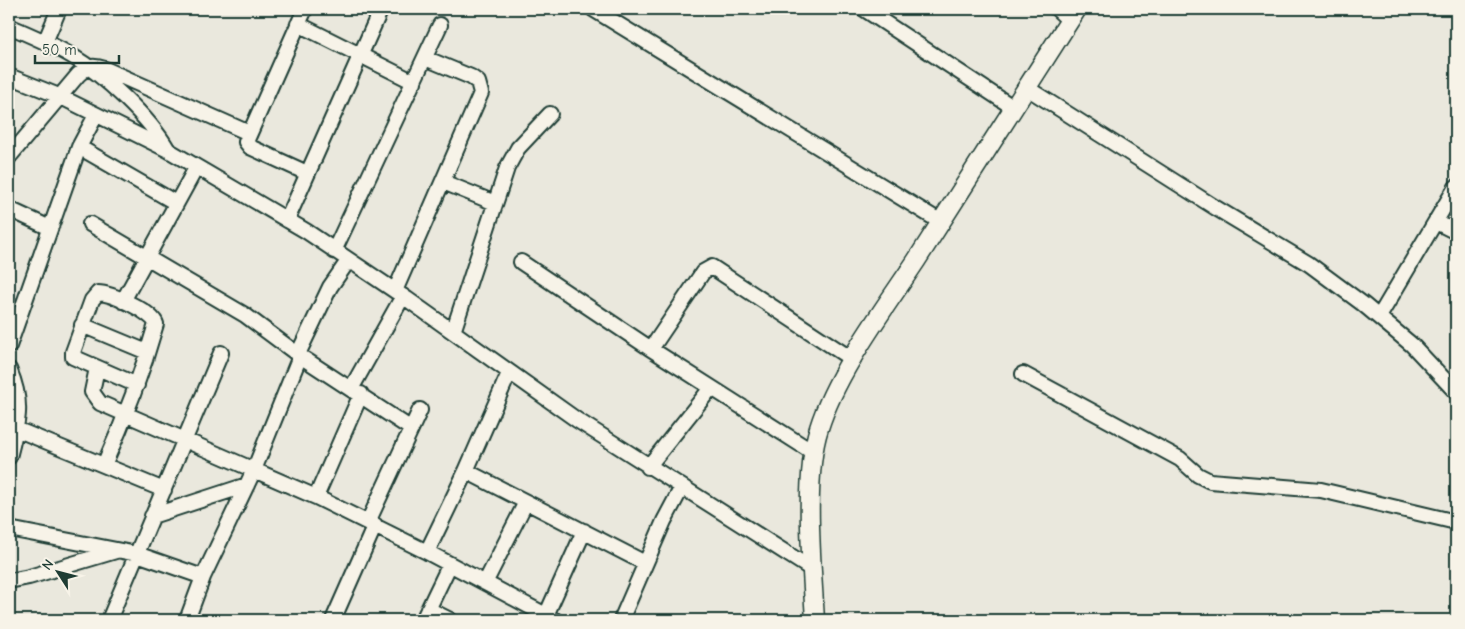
<svg xmlns="http://www.w3.org/2000/svg" width="1465" height="629" font-family="'Comic Neue',sans-serif">
  <rect width="100%" height="100%" fill="#eae8dd"/>
  <filter id="ink" filterUnits="userSpaceOnUse"><feTurbulence type="fractalNoise" baseFrequency=".02" numOctaves="2"/><feDisplacementMap in="SourceGraphic" scale="10" xChannelSelector="R" yChannelSelector="G"/><feConvolveMatrix kernelMatrix="1 2 1 2 8 2 1 2 1" color-interpolation-filters="sRGB"/></filter>
  <g filter="url(#ink)">
    <g fill="none" stroke-linecap="round" stroke-linejoin="round">
      <defs>
        <path id="minor" d="M 305,9 L 246,142 L 250,147 L 307,173
          M 593,9 L 941,222
          M 864,9 L 1014,108
          M 1057,9 L 1070,21
          M 298,24 L 414,82
          M 9,26 C 30,35 52,44 72,56 C 104,75 149,117 168,150
          M 45,42 L 59,9
          M 9,76 L 59,96 L 168,150 L 306,231 L 407,299 L 577,420 L 813,570
          M 1027,88 L 1216,208 L 1309,264 L 1363,304 L 1412,345 L 1456,392
          M 79,147 L 176,203
          M 9,157 L 78,75 C 87,66 93,65 105,69 L 249,133
          M 443,182 L 495,203
          M 9,209 L 50,228
          M 287,220 L 381,9
          M 1436,222 L 1456,232
          M 90,224 L 245,315 L 300,356 L 410,428
          M 334,251 L 440,25
          M 521,262 L 651,349 L 814,453
          M 395,291 L 481,93 L 478,82 L 471,77 L 425,58
          M 123,301 L 196,168
          M 1379,317 L 1456,187
          M 82,325 L 147,352
          M 453,332 L 507,168 L 518,148 L 550,114
          M 9,346 L 79,147 L 96,115
          M 651,349 L 703,272 L 712,267 L 853,360
          M 97,368 L 92,392 L 100,403 L 316,497 L 427,552 L 555,620
          M 9,369 C 24,404 18,422 9,457
          M 1023,374 L 1180,459 L 1198,475 L 1210,481 L 1321,490 L 1456,522
          M 351,389 L 403,296
          M 16,429 L 164,490
          M 104,465 C 125,419 142,373 156,324 C 153,312 111,293 98,293 L 92,300 L 73,352 L 73,357 L 137,385
          M 648,467 L 711,388
          M 466,471 L 645,563
          M 316,497 L 361,394
          M 152,516 L 247,485
          M 368,522 L 420,410
          M 9,529 L 137,554 L 203,577
          M 427,552 L 466,471 L 509,373
          M 9,581 L 29,577 L 116,551
          M 485,583 L 526,502
          M 428,609 L 450,620
          M 109,620 L 221,353
          M 187,620 L 203,577 L 254,470 L 300,356 L 298,354 L 330,287 L 346,264 L 353,263
          M 333,620 L 375,525
          M 423,620 L 450,564
          M 544,620 L 584,531
          M 621,620 L 664,521 L 682,487"/>
        <path id="major" d="M 815,620 C 812,567 803,477 819,428 C 836,373 884,309 916,261 C 970,177 1023,93 1077,9"/>
      </defs>
      <!-- minor casing -->
      <use href="#minor" stroke="#1f3d34" stroke-width="18"/>
      <!-- major casing -->
      <use href="#major" stroke="#1f3d34" stroke-width="21"/>
      <!-- minor -->
      <use href="#minor" stroke="#f7f3e8" stroke-width="14"/>
      <!-- major -->
      <use href="#major" stroke="#f7f3e8" stroke-width="18"/>
    </g>
  </g>
  <!-- margin -->
  <rect width="1465" height="629" fill="none" stroke="#f7f3e8" stroke-width="30"/>
  <rect x="15" y="15" width="1435" height="599" fill="none" stroke="#1f3d34" stroke-width="2" filter="url(#ink)"/>
  <!-- north arrow -->
  <g transform="translate(58 572) rotate(306)" stroke="#f7f3e8" stroke-width="4" paint-order="stroke">
  <path d="M0-4L9 19L0 12L-9 19Z" fill="#1f3d34"/>
  <text y="-8" font-size="14" font-weight="bold" text-anchor="middle" fill="#1f3d34">N</text>
  </g>
  <!-- scale -->
  <path d="M35 55v8h84v-8" fill="none" stroke="#1f3d34" stroke-width="2.5"/>
  <text x="42" y="55" font-size="15" fill="#1f3d34" stroke="#f7f3e8" stroke-width="4" paint-order="stroke">50 m</text>
</svg>
